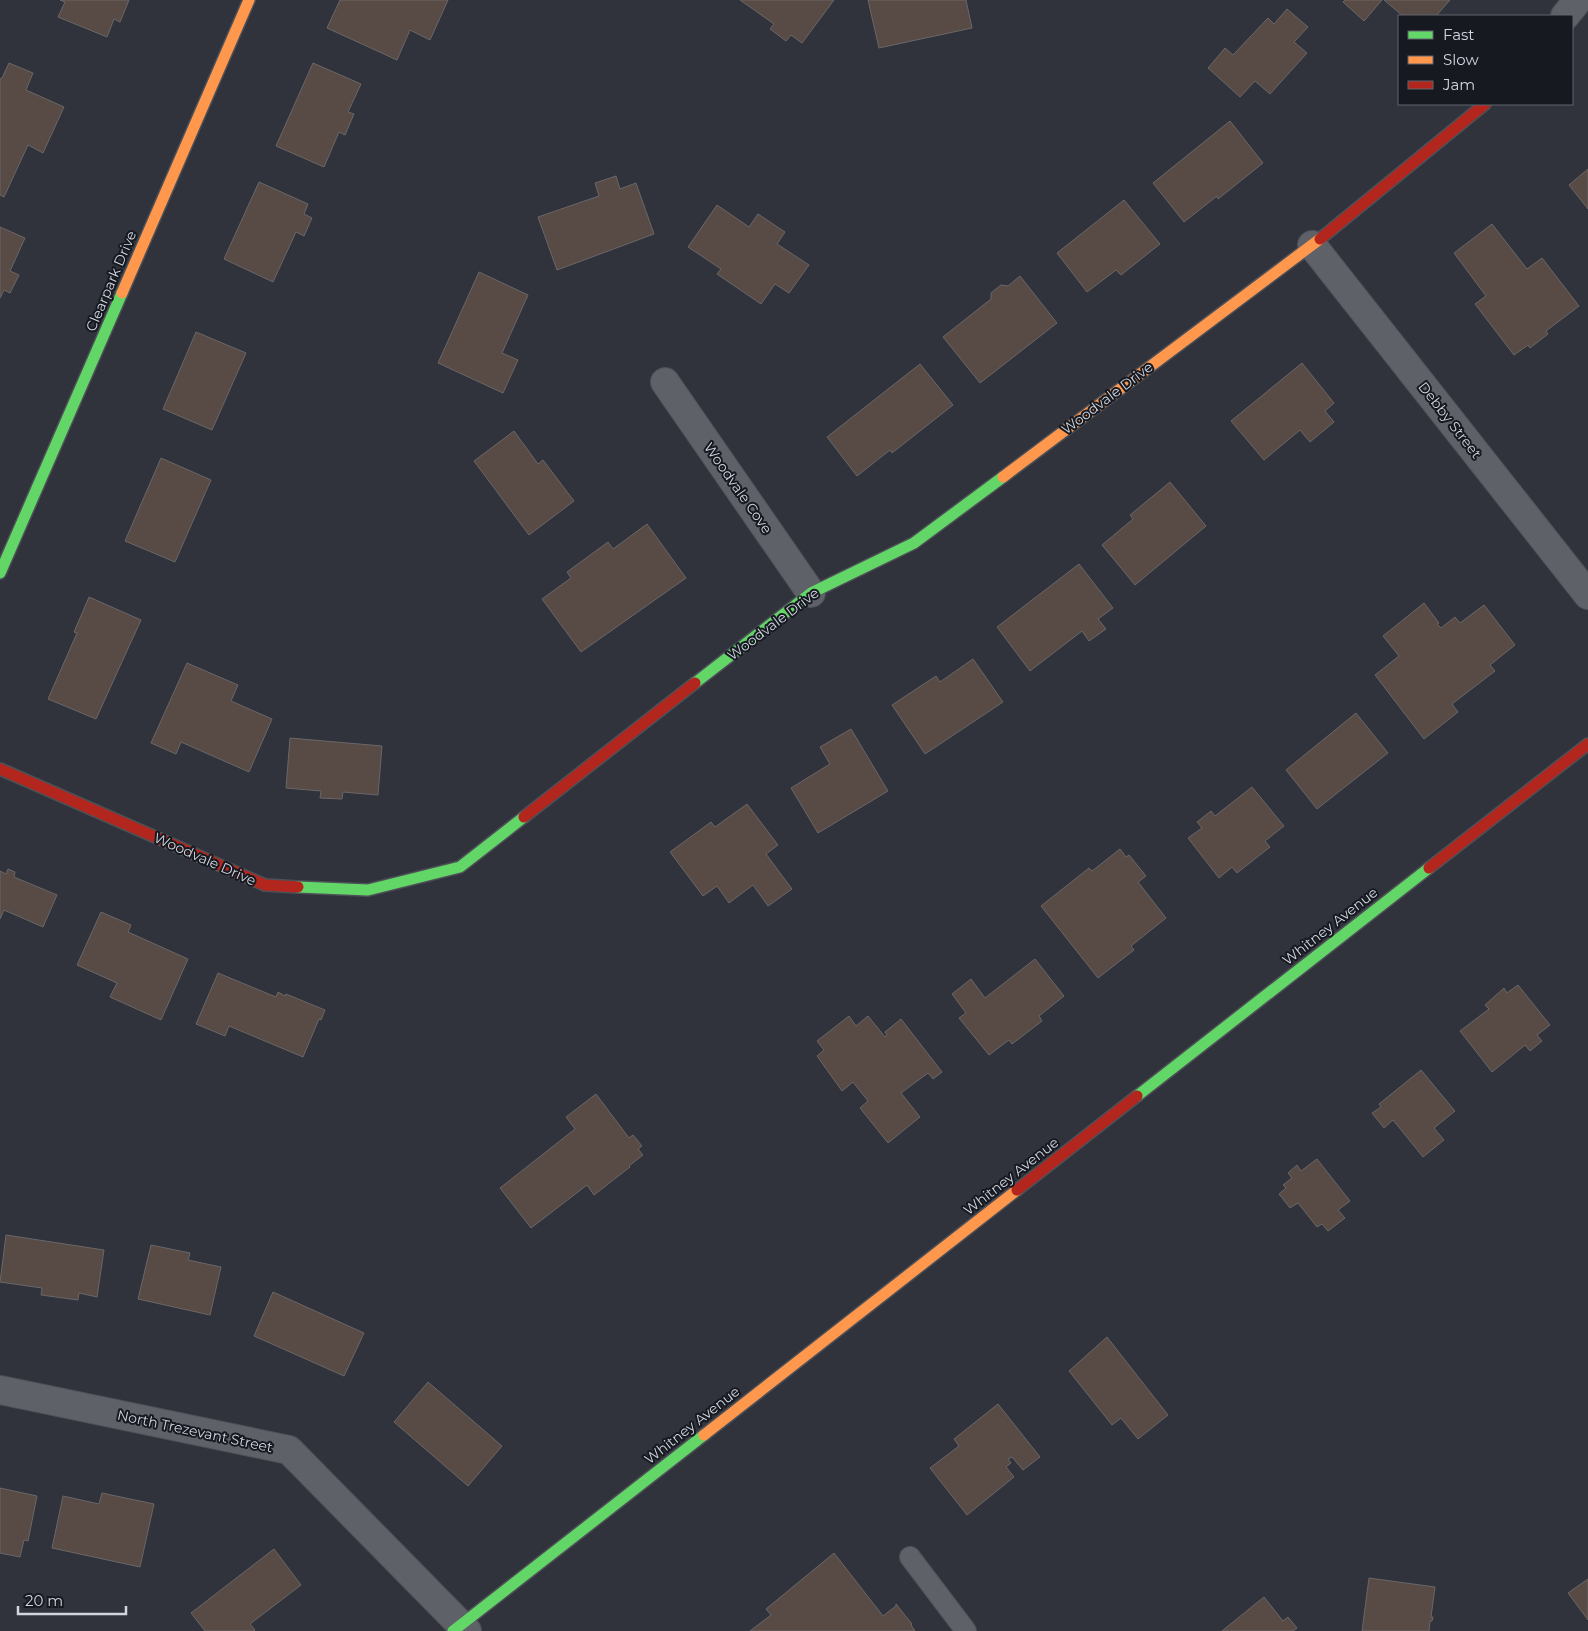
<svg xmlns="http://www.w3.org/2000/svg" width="1588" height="1631" font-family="Montserrat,sans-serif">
  <rect width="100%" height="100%" fill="#30333b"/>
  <!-- building -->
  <path fill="#584a44" stroke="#6a6769" d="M 60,0 L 129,0 L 120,22 L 114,19 L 107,37 L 58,17 L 65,2 Z
    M 340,0 L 448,0 L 430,40 L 410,30 L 397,60 L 327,28 Z
    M 740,0 L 834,0 L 802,43 L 791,35 L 786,41 L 770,29 L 774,24 Z
    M 868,0 L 966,0 L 972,28 L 879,48 Z
    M 1345,0 L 1382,0 L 1364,21 L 1343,2 Z
    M 1384,0 L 1450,0 L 1436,16 L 1403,16 Z
    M 1287,9 L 1308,27 L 1294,42 L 1307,53 L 1270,94 L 1255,81 L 1240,97 L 1208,68 L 1225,48 L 1233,55 L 1268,18 L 1274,24 Z
    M 9,63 L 33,73 L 26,90 L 64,107 L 43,153 L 28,145 L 4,197 L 0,195 L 0,79 L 2,78 Z
    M 313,63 L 361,84 L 348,112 L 354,114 L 345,135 L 339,132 L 324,167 L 276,146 Z
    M 1230,121 L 1263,163 L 1218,199 L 1217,196 L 1184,222 L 1153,183 Z
    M 1588,169 L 1588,209 L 1569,185 Z
    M 616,176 L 620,189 L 636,183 L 654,234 L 557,270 L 538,217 L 599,196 L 595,183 Z
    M 259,182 L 308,204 L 304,214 L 312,218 L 304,236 L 296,232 L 273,282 L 224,259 Z
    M 1124,200 L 1160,244 L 1121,275 L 1116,270 L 1087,292 L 1057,253 Z
    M 717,205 L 749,227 L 758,214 L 785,232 L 777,244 L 809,265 L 789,293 L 775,284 L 761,304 L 717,274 L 721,269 L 688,247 Z
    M 1492,224 L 1527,269 L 1542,258 L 1579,306 L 1546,331 L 1548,334 L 1530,348 L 1528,345 L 1514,355 L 1475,304 L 1486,296 L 1454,253 Z
    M 0,227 L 25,238 L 10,271 L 19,275 L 10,293 L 4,290 L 0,298 Z
    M 479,272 L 528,295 L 502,353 L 518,360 L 503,393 L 438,363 Z
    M 1020,276 L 1057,323 L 980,383 L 943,337 L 991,299 L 991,293 L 1001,285 L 1008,286 Z
    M 196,332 L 246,353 L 212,430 L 163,409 Z
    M 1302,363 L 1334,403 L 1325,411 L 1334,422 L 1310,442 L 1300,430 L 1264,460 L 1231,421 Z
    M 920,364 L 953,405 L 892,453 L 890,450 L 857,476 L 827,437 Z
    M 514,431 L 538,464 L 543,460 L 574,501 L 529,535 L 474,461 Z
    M 161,458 L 211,480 L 175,562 L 125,541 Z
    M 1170,482 L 1206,526 L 1135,585 L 1102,545 L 1133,519 L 1130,515 Z
    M 647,524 L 686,578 L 581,652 L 542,599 L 571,578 L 567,572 L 608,542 L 613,549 Z
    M 1079,564 L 1113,608 L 1098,619 L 1106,629 L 1089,641 L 1082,631 L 1030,671 L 997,627 Z
    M 89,597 L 141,620 L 96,719 L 48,699 L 77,633 L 74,632 Z
    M 1424,603 L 1439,623 L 1437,624 L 1441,628 L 1455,617 L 1460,623 L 1484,605 L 1515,645 L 1490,665 L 1495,671 L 1452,704 L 1458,712 L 1424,739 L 1375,675 L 1399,656 L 1383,636 Z
    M 973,659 L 1003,702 L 925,754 L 892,705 L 936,676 L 940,682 Z
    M 187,663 L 238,685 L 231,701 L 272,719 L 249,772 L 181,742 L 176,754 L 151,743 Z
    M 1356,713 L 1388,753 L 1317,809 L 1286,770 Z
    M 851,729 L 888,791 L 818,833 L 791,788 L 830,764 L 820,747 Z
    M 290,738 L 382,746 L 378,795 L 343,792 L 342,799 L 320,798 L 321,791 L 286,788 Z
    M 1252,787 L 1284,826 L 1265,841 L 1270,847 L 1237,873 L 1232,867 L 1219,878 L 1188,838 L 1202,828 L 1197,822 L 1211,811 L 1215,816 Z
    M 747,804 L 778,845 L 766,854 L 792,889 L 768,906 L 753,885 L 729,903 L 717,886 L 703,896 L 670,852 L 711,822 L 715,827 Z
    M 1120,849 L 1126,857 L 1129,855 L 1146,876 L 1138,882 L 1166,918 L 1131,946 L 1134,950 L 1098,978 L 1041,906 L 1089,868 L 1092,871 Z
    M 8,869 L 15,872 L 14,877 L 57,895 L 43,927 L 4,910 L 0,919 L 0,871 L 6,874 Z
    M 101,912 L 131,925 L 128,932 L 188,959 L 161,1020 L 110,997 L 117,983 L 77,965 Z
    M 1035,959 L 1064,996 L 1039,1016 L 1042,1021 L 1012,1044 L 1009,1040 L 989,1055 L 959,1018 L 966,1013 L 952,994 L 971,979 L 985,998 Z
    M 218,973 L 276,997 L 278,992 L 285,996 L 286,994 L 325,1010 L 321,1020 L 319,1019 L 303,1057 L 229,1026 L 225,1036 L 196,1024 Z
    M 1518,985 L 1550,1025 L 1537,1035 L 1542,1041 L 1530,1051 L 1525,1045 L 1492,1072 L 1460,1031 L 1489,1009 L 1485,1005 L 1504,988 L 1507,993 Z
    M 849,1016 L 856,1026 L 868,1016 L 885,1037 L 887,1035 L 885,1032 L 901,1019 L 942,1072 L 933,1079 L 928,1073 L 901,1093 L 920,1117 L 888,1143 L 860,1108 L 868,1101 L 853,1082 L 842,1091 L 817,1056 L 824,1050 L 817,1041 Z
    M 1421,1070 L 1455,1111 L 1434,1128 L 1444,1140 L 1423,1157 L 1393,1120 L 1384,1128 L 1372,1113 L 1381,1107 L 1379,1104 Z
    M 596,1094 L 629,1138 L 633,1135 L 642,1146 L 638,1149 L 643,1155 L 629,1166 L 630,1167 L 594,1195 L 587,1185 L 531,1228 L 500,1188 L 575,1129 L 566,1117 Z
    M 1317,1159 L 1350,1201 L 1338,1210 L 1345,1218 L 1328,1231 L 1322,1224 L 1317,1227 L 1298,1203 L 1290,1208 L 1279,1194 L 1286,1188 L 1283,1185 L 1292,1178 L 1288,1173 L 1297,1165 L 1301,1171 Z
    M 6,1235 L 104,1250 L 97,1297 L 79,1293 L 78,1300 L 41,1295 L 42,1288 L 0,1282 Z
    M 151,1245 L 190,1253 L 188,1260 L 221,1267 L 210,1315 L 138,1299 Z
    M 273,1292 L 364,1333 L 344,1376 L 254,1336 Z
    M 1107,1337 L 1168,1415 L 1138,1439 L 1121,1418 L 1112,1425 L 1069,1371 Z
    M 428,1382 L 502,1446 L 468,1486 L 394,1422 Z
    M 998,1404 L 1040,1457 L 1023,1470 L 1012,1457 L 1008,1459 L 1011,1463 L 1006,1467 L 1014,1477 L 967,1515 L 930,1468 L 959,1446 L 954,1439 Z
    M 0,1488 L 37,1496 L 28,1541 L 24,1540 L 20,1557 L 0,1553 Z
    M 102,1493 L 154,1504 L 140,1567 L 52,1548 L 63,1496 L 99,1504 Z
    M 274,1549 L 301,1585 L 250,1624 L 255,1630 L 254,1631 L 205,1631 L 191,1613 Z
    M 834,1553 L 883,1616 L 896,1606 L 896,1604 L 912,1624 L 911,1625 L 915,1631 L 750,1631 L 771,1615 L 766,1609 Z
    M 1369,1578 L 1435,1587 L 1431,1617 L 1433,1617 L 1432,1621 L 1430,1621 L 1429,1631 L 1362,1631 Z
    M 1588,1579 L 1588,1620 L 1568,1593 Z
    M 1264,1597 L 1283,1621 L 1288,1617 L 1297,1628 L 1293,1631 L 1222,1631 Z"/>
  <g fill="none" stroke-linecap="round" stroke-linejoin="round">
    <defs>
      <path id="lane" d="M 910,1557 L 966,1631"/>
      <path id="street" d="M 1565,16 L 1578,0
        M 1312,245 L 1588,595
        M 665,382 L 811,593
        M 0,1390 L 289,1450 L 467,1631"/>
      <path id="fast" d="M 0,573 L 122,293
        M 695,683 L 811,593 L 914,543 L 1003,477
        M 298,887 L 368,890 L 460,867 L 524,817
        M 1137,1096 L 1429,868
        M 453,1631 L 704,1435"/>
      <path id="slow" d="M 122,293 L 249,0
        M 1003,477 L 1320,239
        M 704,1435 L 1017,1190"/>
      <path id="jam" d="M 1320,239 L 1485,104
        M 0,769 L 265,885 L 298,887
        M 524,817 L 695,683
        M 1429,868 L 1588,744
        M 1017,1190 L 1137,1096"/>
    </defs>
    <!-- lane casing -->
    <use href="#lane" stroke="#4d5057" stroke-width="22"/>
    <!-- street casing -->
    <use href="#street" stroke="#4d5057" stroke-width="30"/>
    <!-- fast casing -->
    <use href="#fast" stroke="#4d5057" stroke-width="14"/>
    <!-- slow casing -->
    <use href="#slow" stroke="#4d5057" stroke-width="14"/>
    <!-- jam casing -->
    <use href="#jam" stroke="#4d5057" stroke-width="14"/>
    <!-- lane -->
    <use href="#lane" stroke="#5e6167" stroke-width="20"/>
    <!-- street -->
    <use href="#street" stroke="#5e6167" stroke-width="28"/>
    <!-- fast -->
    <use href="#fast" stroke="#63d668" stroke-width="11"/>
    <!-- slow -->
    <use href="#slow" stroke="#ff974d" stroke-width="11"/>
    <!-- jam -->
    <use href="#jam" stroke="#b3261e" stroke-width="11"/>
  </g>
  <g text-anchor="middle" stroke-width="4" stroke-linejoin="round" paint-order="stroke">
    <!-- street labels -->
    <g font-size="14" fill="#d1d5df" stroke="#161920">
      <text transform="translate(111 281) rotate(-67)" y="5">Clearpark Drive</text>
      <text transform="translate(1107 398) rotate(-37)" y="5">Woodvale Drive</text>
      <text transform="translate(1450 420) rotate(52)" y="5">Debby Street</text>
      <text transform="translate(738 488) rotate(55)" y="5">Woodvale Cove</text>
      <text transform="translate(773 624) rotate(-37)" y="5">Woodvale Drive</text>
      <text transform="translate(205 859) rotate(24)" y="5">Woodvale Drive</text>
      <text transform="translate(1330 926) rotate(-38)" y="5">Whitney Avenue</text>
      <text transform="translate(1011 1176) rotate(-38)" y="5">Whitney Avenue</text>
      <text transform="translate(692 1425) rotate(-38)" y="5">Whitney Avenue</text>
      <text transform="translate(195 1431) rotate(12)" y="5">North Trezevant Street</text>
    </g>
  </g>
  <!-- legend -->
  <rect x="1398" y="15" width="175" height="90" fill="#161920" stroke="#61646c"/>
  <rect x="1408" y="31" width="25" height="8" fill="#63d668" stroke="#61646c"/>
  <text x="1443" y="40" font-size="15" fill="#d1d5df">Fast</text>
  <rect x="1408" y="56" width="25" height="8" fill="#ff974d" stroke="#61646c"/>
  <text x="1443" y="65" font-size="15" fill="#d1d5df">Slow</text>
  <rect x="1408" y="81" width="25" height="8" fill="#b3261e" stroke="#61646c"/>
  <text x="1443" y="90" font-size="15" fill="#d1d5df">Jam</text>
  <!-- scale -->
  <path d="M18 1606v8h108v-8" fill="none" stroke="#d1d5df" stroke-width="2.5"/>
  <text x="25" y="1606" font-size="15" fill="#d1d5df" stroke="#161920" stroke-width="4" paint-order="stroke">20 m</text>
</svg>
